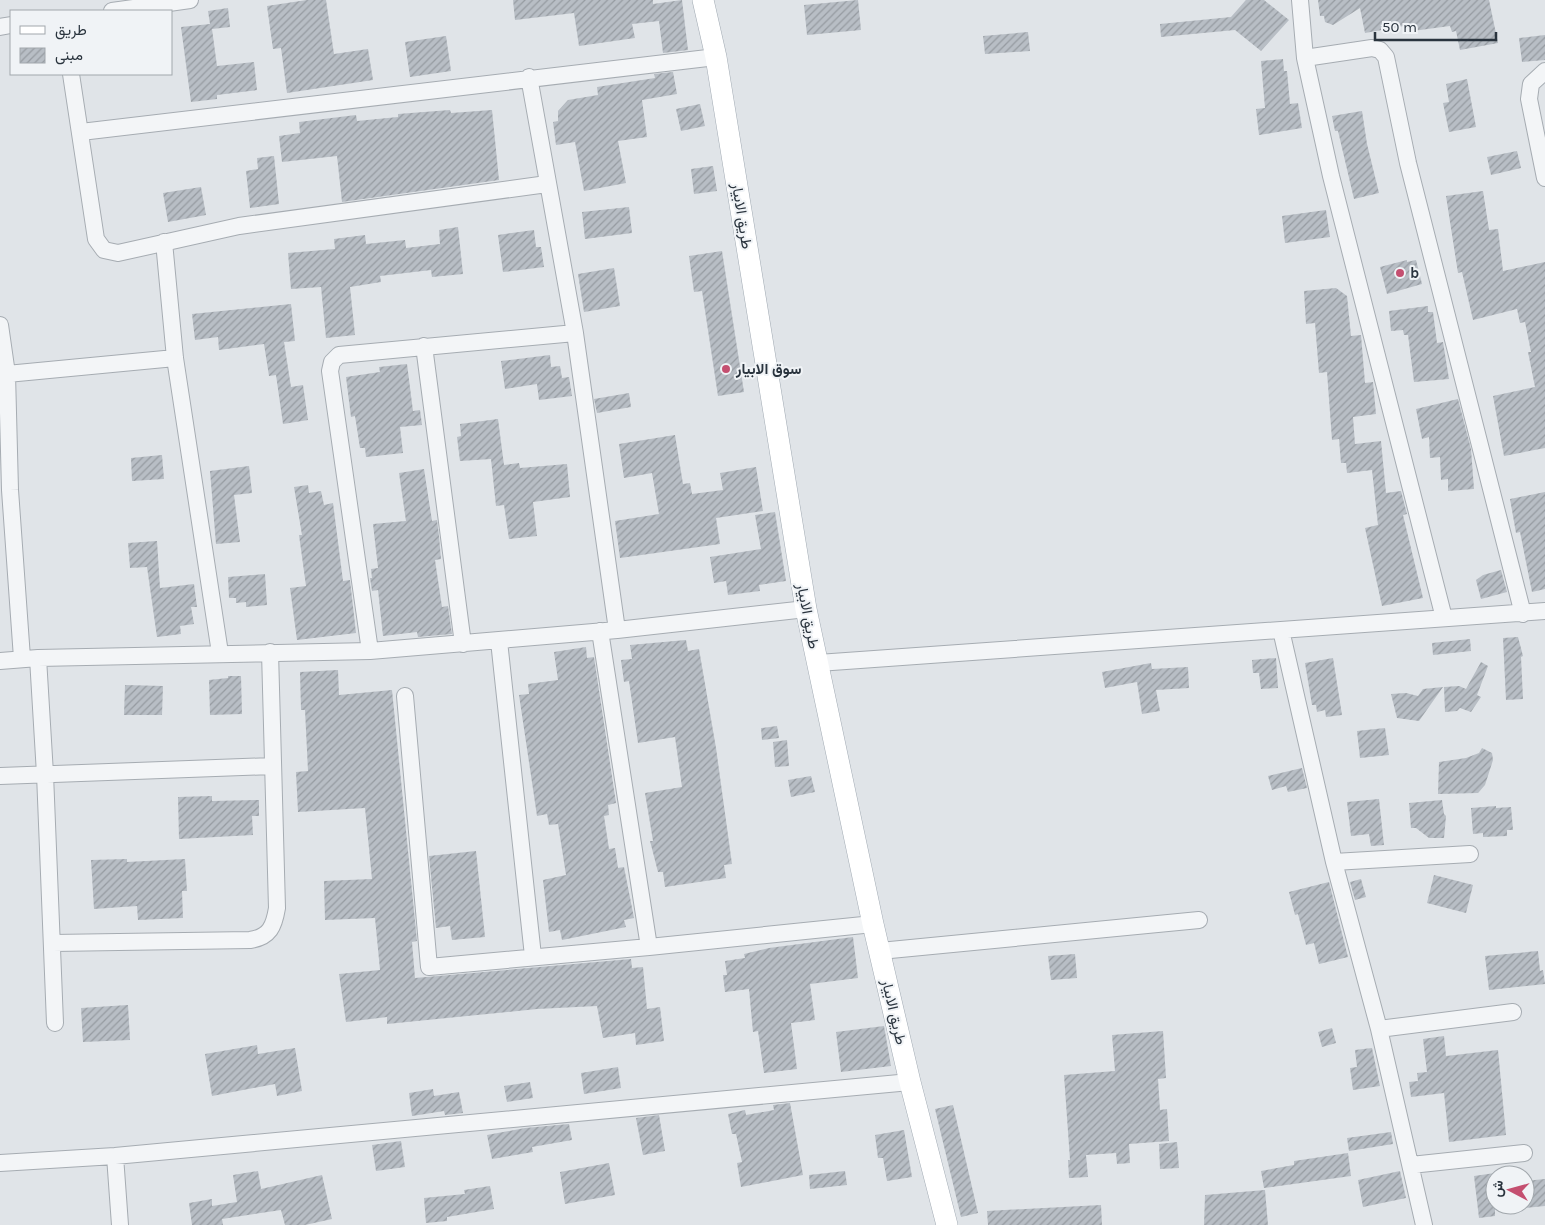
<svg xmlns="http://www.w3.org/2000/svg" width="1545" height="1225" font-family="Karla,Vazirmatn,sans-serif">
  <defs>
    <pattern id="building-hatch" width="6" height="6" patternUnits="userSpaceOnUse" patternTransform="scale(1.25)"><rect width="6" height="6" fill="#b8bec5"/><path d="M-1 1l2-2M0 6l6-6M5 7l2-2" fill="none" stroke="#969ba1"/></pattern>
  </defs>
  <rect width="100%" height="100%" fill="#e0e4e8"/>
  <!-- building -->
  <path fill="url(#building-hatch)" d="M 307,0 L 326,0 L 334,54 L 368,49 L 373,80 L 287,93 L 281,48 L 273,49 L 267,6 Z
    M 513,0 L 653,0 L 653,4 L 682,0 L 688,50 L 663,53 L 659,21 L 632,24 L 635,38 L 579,46 L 574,13 L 515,20 Z
    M 858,0 L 861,30 L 807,35 L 804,5 Z
    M 1246,0 L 1264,0 L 1289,20 L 1261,51 L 1235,30 L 1161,37 L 1160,24 L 1231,17 Z
    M 1318,0 L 1489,0 L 1498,43 L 1460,50 L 1456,31 L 1452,32 L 1450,26 L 1405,32 L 1404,26 L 1365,33 L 1360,8 L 1333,25 L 1325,22 L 1324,16 L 1320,16 Z
    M 228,8 L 230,27 L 212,29 L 217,66 L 254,62 L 257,90 L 217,95 L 217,99 L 191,102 L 181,27 L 210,24 L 208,11 Z
    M 1028,32 L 1030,51 L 985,54 L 983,36 Z
    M 1545,35 L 1545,60 L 1522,62 L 1519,38 Z
    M 446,36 L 451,71 L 410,77 L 405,42 Z
    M 1283,59 L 1284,71 L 1287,71 L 1290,104 L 1298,103 L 1302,128 L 1259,135 L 1256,109 L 1265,108 L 1261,61 Z
    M 673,72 L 677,94 L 642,100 L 647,137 L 618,141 L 626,183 L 584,191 L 575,142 L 556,145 L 553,122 L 558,121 L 558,111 L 568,100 L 598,95 L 597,87 L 655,78 L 654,74 Z
    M 1467,79 L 1476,127 L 1449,132 L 1443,103 L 1449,102 L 1446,84 Z
    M 700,104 L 705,126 L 681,131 L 676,109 Z
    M 450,110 L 451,113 L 492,110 L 499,180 L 342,202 L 337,156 L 282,162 L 279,136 L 300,133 L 299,122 L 356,115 L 357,121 L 398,117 L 398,114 Z
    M 1362,111 L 1367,144 L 1379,193 L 1354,199 L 1338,131 L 1335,131 L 1332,116 Z
    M 1517,151 L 1521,168 L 1491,175 L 1487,157 Z
    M 274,156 L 279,204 L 250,208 L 246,171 L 258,169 L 257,158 Z
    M 713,166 L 717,191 L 694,194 L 691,169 Z
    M 201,187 L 206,215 L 168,222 L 163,193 Z
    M 1483,191 L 1489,230 L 1498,229 L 1503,271 L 1545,262 L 1545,448 L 1504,456 L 1493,396 L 1535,387 L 1528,352 L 1531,352 L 1525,322 L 1520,323 L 1517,309 L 1473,320 L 1462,272 L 1458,273 L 1446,196 Z
    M 629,207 L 632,233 L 585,239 L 582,212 Z
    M 1326,210 L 1330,237 L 1285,243 L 1282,216 Z
    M 458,227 L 463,274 L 432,277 L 431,270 L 380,276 L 381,282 L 350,287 L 355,335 L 326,338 L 321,287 L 291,289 L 288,253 L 335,249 L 334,239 L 365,235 L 366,244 L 405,240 L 406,248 L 440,244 L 439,230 Z
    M 534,230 L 536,247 L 541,247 L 544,267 L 503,272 L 498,235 Z
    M 722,251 L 744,392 L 718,396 L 702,291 L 694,292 L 689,256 Z
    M 1407,260 L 1407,262 L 1416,260 L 1422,284 L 1387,294 L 1380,267 Z
    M 614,268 L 620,306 L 584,312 L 578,274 Z
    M 1336,288 L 1347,296 L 1351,336 L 1361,335 L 1365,383 L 1373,382 L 1376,414 L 1353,417 L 1355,444 L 1381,441 L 1386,493 L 1401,491 L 1407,514 L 1403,515 L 1423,598 L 1382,606 L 1365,528 L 1378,525 L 1372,470 L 1347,473 L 1346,463 L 1341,463 L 1339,439 L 1332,440 L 1327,372 L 1319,373 L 1315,323 L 1306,324 L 1304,291 Z
    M 291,304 L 295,341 L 284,342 L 291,387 L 303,385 L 308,420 L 283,424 L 276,375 L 269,376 L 264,344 L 219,350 L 218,337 L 195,340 L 192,314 Z
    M 1428,306 L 1428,312 L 1433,312 L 1437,343 L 1443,342 L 1449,379 L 1414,382 L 1408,335 L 1404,335 L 1403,330 L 1391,331 L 1389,311 Z
    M 550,355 L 551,367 L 560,366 L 562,378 L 569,377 L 572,396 L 539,400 L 537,384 L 505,389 L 501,361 Z
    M 407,364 L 413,411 L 420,410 L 422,425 L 400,427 L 403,453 L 366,457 L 365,448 L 360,448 L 355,416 L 351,417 L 346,377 L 380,372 L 379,367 Z
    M 629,393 L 631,407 L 597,413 L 594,399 Z
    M 1458,399 L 1471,449 L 1474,489 L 1448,491 L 1448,479 L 1441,480 L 1440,457 L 1430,458 L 1429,437 L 1422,439 L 1416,409 Z
    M 498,419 L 504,465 L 519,463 L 520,468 L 567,464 L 570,497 L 533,502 L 537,536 L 509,539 L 504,505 L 496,506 L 491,459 L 460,461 L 457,437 L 461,436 L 460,424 Z
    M 675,435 L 683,484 L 690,483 L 692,494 L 723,490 L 720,473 L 756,467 L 763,511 L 716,518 L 720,544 L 620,558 L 615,521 L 659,514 L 652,473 L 624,478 L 619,444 Z
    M 162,455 L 164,479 L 132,481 L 131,458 Z
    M 249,466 L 252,493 L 234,495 L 240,542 L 216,544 L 210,471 Z
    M 424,469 L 432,521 L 437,520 L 439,536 L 441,559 L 435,560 L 442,607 L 448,606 L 452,634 L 418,637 L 417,632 L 383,636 L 378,590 L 372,591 L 370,578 L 372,578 L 371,569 L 378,568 L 373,524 L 406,521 L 399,473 Z
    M 308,485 L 309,493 L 321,491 L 324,505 L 333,503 L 343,581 L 350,580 L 356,633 L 297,640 L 290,588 L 306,586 L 299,535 L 302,535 L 294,487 Z
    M 1545,492 L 1545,589 L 1532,592 L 1520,532 L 1516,533 L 1510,499 Z
    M 775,512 L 786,581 L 759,585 L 760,591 L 728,595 L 726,581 L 714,583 L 710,557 L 761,549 L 755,515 Z
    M 157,541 L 160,588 L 194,584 L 197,607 L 191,607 L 194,624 L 180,626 L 181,634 L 157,637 L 147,567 L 130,568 L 128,543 Z
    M 1501,570 L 1507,592 L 1481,599 L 1476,580 L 1483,575 Z
    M 265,574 L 267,605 L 246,607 L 246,602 L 236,603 L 236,598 L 229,598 L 228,577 Z
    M 1518,637 L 1523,656 L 1521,657 L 1523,699 L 1506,700 L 1503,638 Z
    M 1470,639 L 1471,651 L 1433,655 L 1432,643 Z
    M 686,640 L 688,651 L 699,649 L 716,748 L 732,864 L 724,865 L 726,878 L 665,887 L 663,872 L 658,872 L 650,841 L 653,841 L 645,793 L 682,787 L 675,737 L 638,743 L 629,681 L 624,682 L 621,660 L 632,659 L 630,645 Z
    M 586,647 L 587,658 L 594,657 L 616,803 L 608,805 L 609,815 L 604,816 L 609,849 L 615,848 L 618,868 L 624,867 L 634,918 L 624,920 L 626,927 L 562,940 L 560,930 L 549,932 L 543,880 L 566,875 L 558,824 L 549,825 L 547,814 L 537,816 L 519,695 L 529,694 L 528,684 L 558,680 L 554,652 Z
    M 1276,658 L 1278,688 L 1261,689 L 1259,673 L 1253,673 L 1252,660 Z
    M 1333,658 L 1342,715 L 1326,717 L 1325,710 L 1317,712 L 1316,705 L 1312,705 L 1305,663 Z
    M 1481,662 L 1488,666 L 1477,695 L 1481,697 L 1471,712 L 1460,708 L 1457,711 L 1445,712 L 1444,687 L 1459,686 L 1466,689 Z
    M 1151,663 L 1152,669 L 1188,667 L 1189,688 L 1156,690 L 1160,711 L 1142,714 L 1137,682 L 1105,688 L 1102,672 Z
    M 338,670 L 339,695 L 392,690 L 417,941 L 412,942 L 415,978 L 631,959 L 632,968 L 643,967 L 647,1009 L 660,1007 L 664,1041 L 636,1045 L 635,1033 L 603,1038 L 597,1006 L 537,1009 L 387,1024 L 387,1017 L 346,1022 L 339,974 L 380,970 L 375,918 L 325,920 L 324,881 L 372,879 L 365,808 L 298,812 L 296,772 L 308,771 L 305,710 L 301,710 L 300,672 Z
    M 228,676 L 241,676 L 242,714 L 210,715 L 209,680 L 228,678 Z
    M 125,685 L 163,686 L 162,715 L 124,715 Z
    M 1443,687 L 1419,721 L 1397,718 L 1391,694 L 1406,693 L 1418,696 L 1423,689 Z
    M 777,726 L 779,738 L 762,740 L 761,728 Z
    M 1385,728 L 1389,755 L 1360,758 L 1357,731 Z
    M 787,740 L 789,766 L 775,767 L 773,742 Z
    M 1482,748 L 1492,753 L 1493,760 L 1485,785 L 1478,793 L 1438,794 L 1439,762 L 1466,758 L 1479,753 Z
    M 1302,768 L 1307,788 L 1288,792 L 1286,786 L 1272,790 L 1268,776 Z
    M 811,776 L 815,792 L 791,797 L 788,780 Z
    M 212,796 L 212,801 L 259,800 L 259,816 L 252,816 L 253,835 L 179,839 L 178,797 Z
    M 1379,799 L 1384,845 L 1371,846 L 1369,834 L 1351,836 L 1347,802 Z
    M 1442,800 L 1444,814 L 1446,816 L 1444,838 L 1429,838 L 1416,828 L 1411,828 L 1409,803 Z
    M 1496,806 L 1496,808 L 1511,807 L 1513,830 L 1507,830 L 1507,836 L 1483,837 L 1483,833 L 1473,834 L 1471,808 Z
    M 476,851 L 485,937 L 452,940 L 450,926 L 436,928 L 429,856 Z
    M 127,859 L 127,862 L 185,859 L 187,891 L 182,891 L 183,918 L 138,920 L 137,906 L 94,909 L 91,860 Z
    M 1434,875 L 1473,885 L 1466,913 L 1427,903 Z
    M 1361,879 L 1366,897 L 1355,900 L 1350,882 Z
    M 1329,882 L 1348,957 L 1319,964 L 1314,943 L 1306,945 L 1298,914 L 1295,915 L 1289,892 Z
    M 853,937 L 858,978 L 810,984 L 815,1020 L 791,1023 L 797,1069 L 764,1073 L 758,1031 L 753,1032 L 749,989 L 725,992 L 723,975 L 727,975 L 725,961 L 745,958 L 744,954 L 769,948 Z
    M 1538,951 L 1540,971 L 1543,970 L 1545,984 L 1489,990 L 1485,956 Z
    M 1075,954 L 1077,978 L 1051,980 L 1048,956 Z
    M 128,1005 L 130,1040 L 83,1042 L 81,1008 Z
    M 884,1026 L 891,1066 L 841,1072 L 836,1032 Z
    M 1332,1028 L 1336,1043 L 1322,1047 L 1318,1032 Z
    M 1163,1031 L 1166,1078 L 1158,1079 L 1160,1110 L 1167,1109 L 1169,1141 L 1129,1144 L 1130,1163 L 1117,1164 L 1116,1153 L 1086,1155 L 1088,1177 L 1069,1178 L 1068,1160 L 1070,1160 L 1064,1075 L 1115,1071 L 1112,1035 Z
    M 1444,1036 L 1446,1056 L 1498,1050 L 1506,1135 L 1449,1142 L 1444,1093 L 1411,1097 L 1409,1082 L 1418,1081 L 1417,1073 L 1427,1072 L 1423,1039 Z
    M 257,1045 L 258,1054 L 295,1048 L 302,1091 L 277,1096 L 275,1084 L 212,1096 L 205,1054 Z
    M 1372,1048 L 1380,1086 L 1353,1090 L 1350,1068 L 1357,1067 L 1355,1050 Z
    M 618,1067 L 621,1088 L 584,1094 L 581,1073 Z
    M 530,1082 L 533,1098 L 507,1102 L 504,1086 Z
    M 433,1089 L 434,1096 L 459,1092 L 463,1113 L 445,1115 L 444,1111 L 412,1116 L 409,1093 Z
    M 790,1103 L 803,1175 L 741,1187 L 737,1163 L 742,1162 L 736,1134 L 732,1134 L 728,1114 L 745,1110 L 746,1115 L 774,1110 L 773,1105 Z
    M 953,1105 L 978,1213 L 961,1217 L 935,1109 Z
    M 659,1115 L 665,1151 L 643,1155 L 636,1118 Z
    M 569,1124 L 572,1140 L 532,1147 L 533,1152 L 492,1159 L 487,1135 L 525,1128 Z
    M 904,1130 L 912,1177 L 887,1181 L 883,1158 L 878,1158 L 875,1135 Z
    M 1391,1132 L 1393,1144 L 1349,1151 L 1347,1138 Z
    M 401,1141 L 405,1167 L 376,1171 L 372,1145 Z
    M 1177,1142 L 1179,1168 L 1160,1169 L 1159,1144 Z
    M 1348,1153 L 1351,1176 L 1264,1188 L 1261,1171 L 1294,1165 L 1294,1161 Z
    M 609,1163 L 615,1195 L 565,1204 L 560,1172 Z
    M 258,1171 L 261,1189 L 322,1175 L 332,1219 L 305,1225 L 285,1225 L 281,1210 L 222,1219 L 223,1225 L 192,1225 L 189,1203 L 212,1199 L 212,1206 L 237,1202 L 233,1175 Z
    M 845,1171 L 847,1185 L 810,1189 L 809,1175 Z
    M 1400,1171 L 1406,1198 L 1363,1207 L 1358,1180 Z
    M 1495,1173 L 1495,1216 L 1479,1218 L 1474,1176 Z
    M 1545,1179 L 1545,1206 L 1525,1208 L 1525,1181 Z
    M 490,1186 L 494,1209 L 447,1217 L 447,1221 L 426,1223 L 424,1198 L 465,1194 L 464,1190 Z
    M 1265,1190 L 1268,1225 L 1204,1225 L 1205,1195 Z
    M 1101,1205 L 1102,1225 L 988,1225 L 987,1211 Z"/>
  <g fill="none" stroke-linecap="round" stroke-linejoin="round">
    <defs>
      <path id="minor" d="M 1300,0 L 1305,58 L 1331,176 L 1444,618
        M 112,11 L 190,0
        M 0,27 L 11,25
        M 1305,58 L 1372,48 L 1380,50 L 1386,57 L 1408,163 L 1523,614
        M 1545,71 L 1531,84 L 1529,99 L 1545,178
        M 71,74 L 96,239 L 104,250 L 118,253 L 239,226 L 547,184
        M 529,77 L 575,333 L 617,630
        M 81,132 L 716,57
        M 164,242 L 175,358 L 220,653
        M 0,325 L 7,374 L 10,490 L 22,658
        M 424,346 L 463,644
        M 7,374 L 175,358
        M 1281,630 L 1334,862 L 1379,1029 L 1424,1225
        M 600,631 L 649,947 L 873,924
        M 499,641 L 533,956
        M 370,651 L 330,371 L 332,362 L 339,355 L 575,333
        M 38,658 L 45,774 L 55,1023
        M 0,661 L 38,658 L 370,651 L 617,630 L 806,609
        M 818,663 L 1545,611
        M 405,696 L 429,967 L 649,947
        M 0,776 L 272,766
        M 1334,862 L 1470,854
        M 53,943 L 250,940 C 270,937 274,926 277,908 L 270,652
        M 880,951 L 1199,920
        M 1379,1029 L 1513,1012
        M 115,1156 L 120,1225
        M 0,1163 L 115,1156 L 910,1082
        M 1411,1165 L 1524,1153"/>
      <path id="major" d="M 703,0 L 716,57 L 806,609 L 873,924 L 910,1082 L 947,1225"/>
    </defs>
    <!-- minor casing -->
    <use href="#minor" stroke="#a6acb2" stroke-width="18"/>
    <!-- major casing -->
    <use href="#major" stroke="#a1aab3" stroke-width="22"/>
    <!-- minor -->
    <use href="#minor" stroke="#f3f5f7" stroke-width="16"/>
    <!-- major -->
    <use href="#major" stroke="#fff" stroke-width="21"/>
  </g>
  <!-- markers -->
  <g fill="#c44f70" stroke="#f0f3f6" stroke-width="2">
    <circle cx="1400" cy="273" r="5"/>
    <circle cx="726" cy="369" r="5"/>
  </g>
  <g text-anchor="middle" stroke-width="4" stroke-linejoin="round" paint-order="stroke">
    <!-- street labels -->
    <g font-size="15" fill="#2a343e" stroke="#f0f3f6">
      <text transform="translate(742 216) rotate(81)" y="5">طريق الابيار</text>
      <text transform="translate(808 616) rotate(79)" y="5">طريق الابيار</text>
      <text transform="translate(894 1012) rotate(77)" y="5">طريق الابيار</text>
    </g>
    <!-- poi labels -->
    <g font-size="15" font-weight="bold" fill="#2a343e" stroke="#f0f3f6" text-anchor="start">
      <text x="1410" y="278">b</text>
      <text x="736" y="374">سوق الابيار</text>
    </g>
  </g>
  <!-- legend -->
  <rect x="10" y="10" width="162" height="65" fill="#f0f3f6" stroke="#a1a7ac"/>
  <rect x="20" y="26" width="25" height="8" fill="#ffffff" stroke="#a1a7ac"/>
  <text x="55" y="35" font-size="15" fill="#2a343e">طريق</text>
  <rect x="20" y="48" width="25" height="15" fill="url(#building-hatch)" stroke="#a1a7ac"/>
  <text x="55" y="60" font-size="15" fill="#2a343e">مبنى</text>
  <!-- north arrow -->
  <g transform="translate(1510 1190) rotate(276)"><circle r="24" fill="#f0f3f6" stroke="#a1a7ac"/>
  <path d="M0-4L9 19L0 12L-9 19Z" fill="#c44f70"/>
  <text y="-8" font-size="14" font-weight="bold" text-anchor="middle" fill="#2a343e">ش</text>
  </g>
  <!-- scale -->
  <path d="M1375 32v8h121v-8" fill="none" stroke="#2a343e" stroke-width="2.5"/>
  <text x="1382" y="32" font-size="15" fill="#2a343e" stroke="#f0f3f6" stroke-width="4" paint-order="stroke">50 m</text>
</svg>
